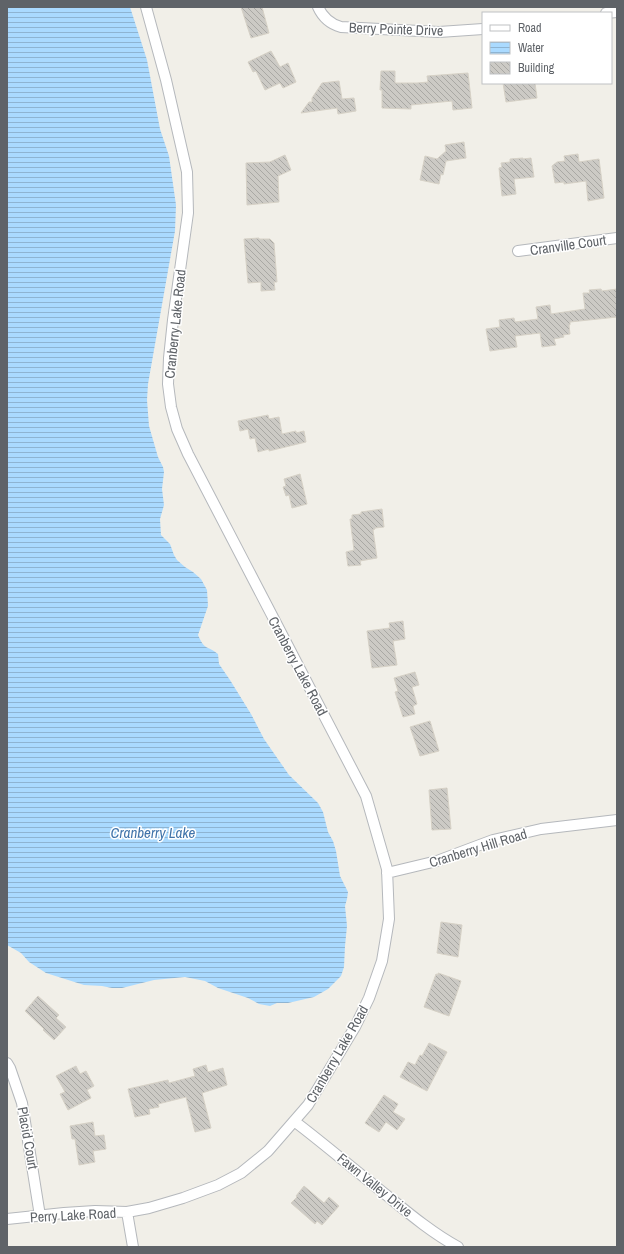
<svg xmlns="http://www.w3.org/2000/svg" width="624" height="1254" font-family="'Archivo Narrow',sans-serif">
  <defs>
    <pattern id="water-rules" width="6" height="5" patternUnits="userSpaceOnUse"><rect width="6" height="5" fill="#aadaff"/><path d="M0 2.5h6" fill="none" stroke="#8eb4d2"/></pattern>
    <pattern id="building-back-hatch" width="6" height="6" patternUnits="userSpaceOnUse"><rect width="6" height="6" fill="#cccac5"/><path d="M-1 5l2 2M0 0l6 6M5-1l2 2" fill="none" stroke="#a9a8a4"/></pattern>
  </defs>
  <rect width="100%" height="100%" fill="#f1efe8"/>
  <!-- water -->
  <path fill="url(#water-rules)" d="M 7,7 L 130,7 L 147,60 L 160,129 L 169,156 L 176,205 L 175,231 L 148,384 L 147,400 L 149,426 L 158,457 L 163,467 L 164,472 L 162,489 L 164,505 L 160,519 L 161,535 L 170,544 L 174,555 L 177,560 L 185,567 L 193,572 L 201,579 L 207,590 L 208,606 L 198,635 C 205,651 207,645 218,654 L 219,664 L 230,680 L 251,714 L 264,739 L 289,775 L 318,803 L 323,812 L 328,832 L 333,841 L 336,851 L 340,876 L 348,892 L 347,899 L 345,906 L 347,926 L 345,946 L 344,967 L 341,976 L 328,989 L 314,997 L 288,1003 L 277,1003 L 270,1006 L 259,1004 L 248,998 L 218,988 L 205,981 L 185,977 L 154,980 L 122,988 L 112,988 L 102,986 L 84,985 L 46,973 L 29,962 L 21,953 L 7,945 Z"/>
  <!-- building -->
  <path fill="url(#building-back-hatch)" stroke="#d6d1c6" d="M 241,7 L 262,7 L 269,33 L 251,38 Z
    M 271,51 L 280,67 L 288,63 L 296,82 L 283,88 L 280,83 L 265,90 L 256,71 L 253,72 L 248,62 Z
    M 381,71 L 395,71 L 395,83 L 417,83 L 428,82 L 427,76 L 468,73 L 472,108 L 453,110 L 452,101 L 411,105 L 411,109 L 382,108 L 382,90 L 380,90 Z
    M 339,81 L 342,99 L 354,98 L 356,111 L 338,114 L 337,108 L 301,113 L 309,102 L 312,102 L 312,98 L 322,83 Z
    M 503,83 L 535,83 L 537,98 L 506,102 Z
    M 464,142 L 466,158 L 446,161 L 443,175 L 441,174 L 439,184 L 420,180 L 425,156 L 437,159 L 446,151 L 445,145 Z
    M 578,154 L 579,162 L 599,159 L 604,198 L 588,201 L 586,181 L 564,184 L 564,182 L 555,183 L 552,166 L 557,162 L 565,161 L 564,156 Z
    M 285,155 L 291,170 L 278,176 L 279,202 L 247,205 L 246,163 L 270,162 Z
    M 523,158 L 523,159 L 531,158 L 534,177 L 514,179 L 516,194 L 502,196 L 499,168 L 502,167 L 501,163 L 510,162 L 510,159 Z
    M 259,238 L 259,239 L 270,239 L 274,243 L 277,282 L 274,282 L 275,290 L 261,291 L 261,282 L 248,283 L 244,239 Z
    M 601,289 L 602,291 L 617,289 L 617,317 L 570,322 L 570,325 L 569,325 L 570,334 L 563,335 L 564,337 L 554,339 L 556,345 L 542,347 L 540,333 L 515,336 L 517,347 L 490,351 L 486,329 L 500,327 L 499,320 L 514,318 L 515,322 L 538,319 L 536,307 L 550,305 L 551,314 L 585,309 L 583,293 L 590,293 L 589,290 Z
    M 268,415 L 269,419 L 279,417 L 282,434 L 296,431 L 296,433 L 304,431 L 306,442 L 269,451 L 269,449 L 258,452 L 255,438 L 250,439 L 248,429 L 240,431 L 238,421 Z
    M 300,474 L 307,504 L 292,508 L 289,495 L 286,496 L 283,487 L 286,486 L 284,479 Z
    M 382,509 L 384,527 L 375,528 L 375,529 L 373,530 L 377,558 L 360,561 L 361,565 L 348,566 L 346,552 L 354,550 L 350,519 L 352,519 L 352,515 L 361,514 L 361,512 Z
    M 403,621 L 405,639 L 393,641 L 397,665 L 372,668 L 367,631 L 390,628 L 389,623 Z
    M 415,672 L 419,685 L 412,687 L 417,704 L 413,706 L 415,714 L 403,717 L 395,692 L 398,691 L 394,678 Z
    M 430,721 L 439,751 L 420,756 L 410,727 Z
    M 447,788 L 451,829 L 432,830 L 429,790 Z
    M 441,922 L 462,925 L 458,957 L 437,953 Z
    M 438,973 L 461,981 L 449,1016 L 424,1007 L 436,974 L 438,975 Z
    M 38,996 L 59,1015 L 56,1018 L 66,1027 L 54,1040 L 43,1030 L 44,1029 L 25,1011 Z
    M 429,1043 L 447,1052 L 427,1091 L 400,1077 L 408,1062 L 415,1065 L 420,1055 L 422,1056 Z
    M 206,1065 L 208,1072 L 223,1068 L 227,1085 L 202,1093 L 211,1128 L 195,1132 L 186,1097 L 158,1104 L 159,1107 L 149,1109 L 150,1114 L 135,1117 L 128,1089 L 168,1080 L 169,1083 L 195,1076 L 193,1069 Z
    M 76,1066 L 80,1074 L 86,1071 L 94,1086 L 87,1090 L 91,1098 L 68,1110 L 60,1094 L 65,1092 L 56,1076 Z
    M 384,1095 L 398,1104 L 393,1112 L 405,1119 L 397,1130 L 386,1122 L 379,1132 L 365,1123 Z
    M 93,1122 L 95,1136 L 104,1135 L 106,1149 L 93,1151 L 95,1162 L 79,1165 L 75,1139 L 72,1139 L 70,1126 Z
    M 304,1186 L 324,1203 L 329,1197 L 339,1206 L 322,1225 L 317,1221 L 315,1224 L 291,1203 L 297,1197 L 296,1196 Z"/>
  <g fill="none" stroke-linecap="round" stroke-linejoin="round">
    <defs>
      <path id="street" d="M 318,7 C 323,18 330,24 341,27 L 439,32 L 483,29
        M 606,13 L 617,12
        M 518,251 L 617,238
        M 387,873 L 437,861 L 493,840 L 541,829 L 617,820
        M 7,1063 L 10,1068 L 22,1103 L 40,1216
        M 294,1121 C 327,1146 358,1173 390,1198 C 412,1216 434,1234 458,1247
        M 127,1212 L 133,1247
        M 7,1219 L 64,1213 L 95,1211 L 127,1212 L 149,1208 L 183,1198 L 218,1185 L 241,1173 L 268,1151 L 308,1105 L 355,1027 L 369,998 L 382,961 L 389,919 L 387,869 L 366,796 L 188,454 L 177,429 L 171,407 L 168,384 L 169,358 L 173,320 L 188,213 L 187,172 L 166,80 L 146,7"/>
    </defs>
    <!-- street casing -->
    <use href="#street" stroke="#b5b8bc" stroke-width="12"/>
    <!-- street -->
    <use href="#street" stroke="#fff" stroke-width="10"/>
  </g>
  <g text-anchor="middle" stroke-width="3" stroke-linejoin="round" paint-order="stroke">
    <!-- street labels -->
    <g font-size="14" fill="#5f6368" stroke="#fff">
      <text transform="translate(396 29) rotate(2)" y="5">Berry Pointe Drive</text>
      <text transform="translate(568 245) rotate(-8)" y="5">Cranville Court</text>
      <text transform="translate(175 324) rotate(-84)" y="5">Cranberry Lake Road</text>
      <text transform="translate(298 666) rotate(62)" y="5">Cranberry Lake Road</text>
      <text transform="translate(478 848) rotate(-17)" y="5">Cranberry Hill Road</text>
      <text transform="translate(337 1054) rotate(-60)" y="5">Cranberry Lake Road</text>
      <text transform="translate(28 1138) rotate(80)" y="5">Placid Court</text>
      <text transform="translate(375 1185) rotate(39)" y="5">Fawn Valley Drive</text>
      <text transform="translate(73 1215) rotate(-3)" y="5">Perry Lake Road</text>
    </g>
    <!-- water labels -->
    <g font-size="15" font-style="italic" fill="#4174aa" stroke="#fff">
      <text x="153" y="838">Cranberry Lake</text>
    </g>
  </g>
  <!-- border -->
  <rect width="624" height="1254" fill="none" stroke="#5f6368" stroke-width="16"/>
  <!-- legend -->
  <rect x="482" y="12" width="130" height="72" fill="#ffffff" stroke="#bfc1c3"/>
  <rect x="490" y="25" width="20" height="6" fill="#ffffff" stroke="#bfc1c3"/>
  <text x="518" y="32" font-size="12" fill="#5f6368">Road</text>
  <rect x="490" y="42" width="20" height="12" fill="url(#water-rules)" stroke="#bfc1c3"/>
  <text x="518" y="52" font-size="12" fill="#5f6368">Water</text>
  <rect x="490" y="62" width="20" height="12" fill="url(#building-back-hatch)" stroke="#bfc1c3"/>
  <text x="518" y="72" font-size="12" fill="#5f6368">Building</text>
</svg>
